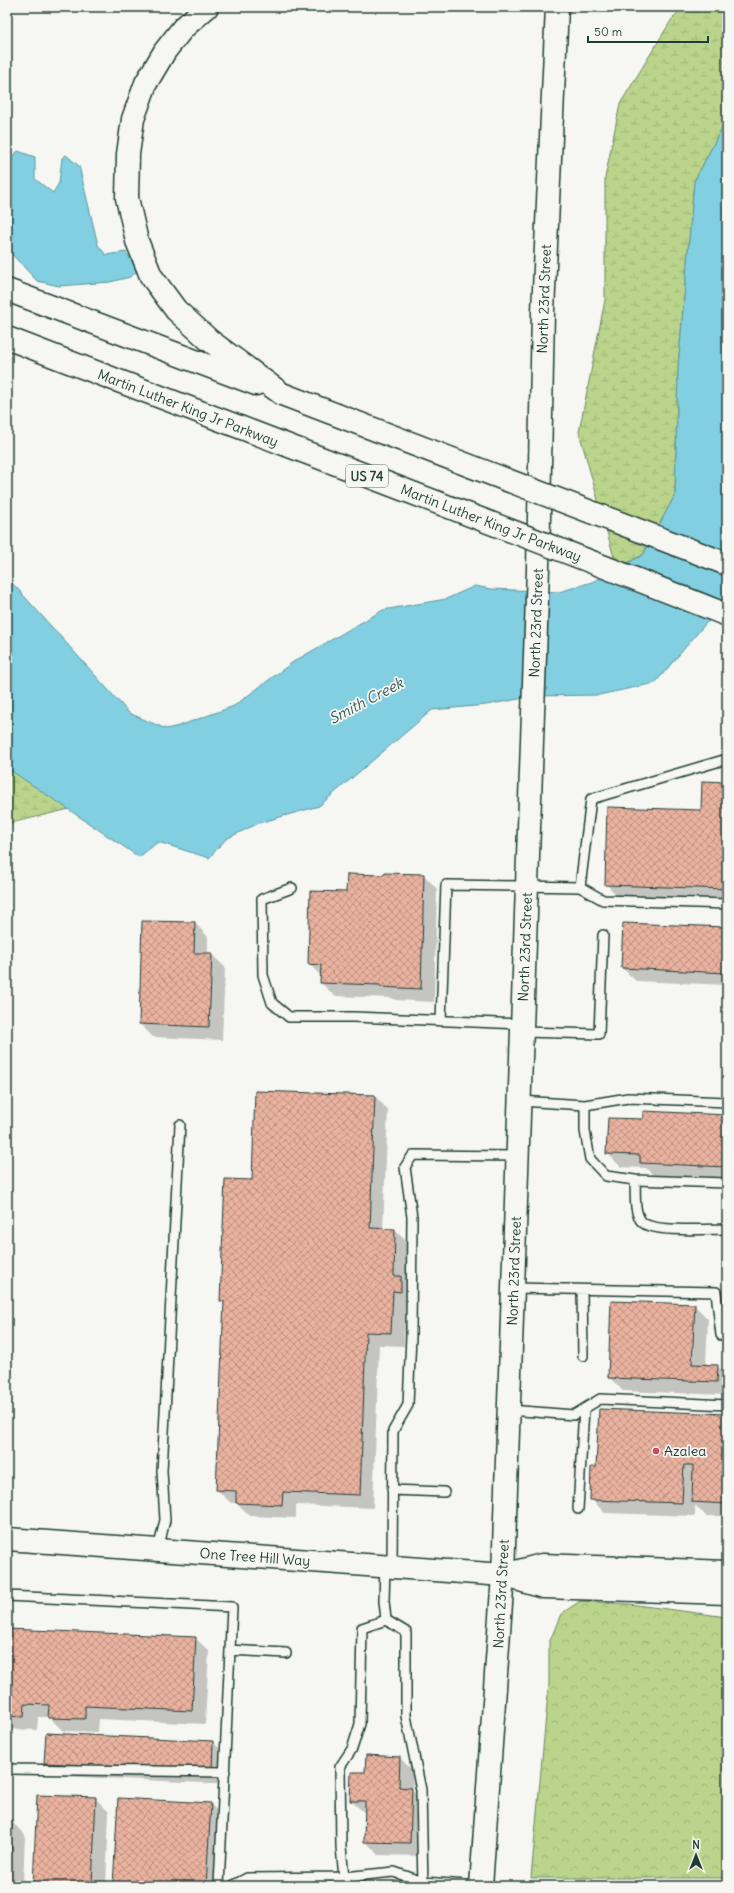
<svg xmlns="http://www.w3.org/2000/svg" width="734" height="1893" font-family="Delius,sans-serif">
  <defs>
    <pattern id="forest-crowns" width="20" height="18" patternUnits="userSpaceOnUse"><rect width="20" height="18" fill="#bad48b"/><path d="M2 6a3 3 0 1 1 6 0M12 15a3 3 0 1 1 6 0" fill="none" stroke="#9fb779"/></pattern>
    <pattern id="wetland-marsh" width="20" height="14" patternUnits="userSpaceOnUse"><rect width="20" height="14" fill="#bad48b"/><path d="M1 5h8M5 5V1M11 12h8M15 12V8" fill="none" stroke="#9fb779"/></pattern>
    <pattern id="building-cross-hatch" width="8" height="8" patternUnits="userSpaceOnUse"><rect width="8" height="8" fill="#eab29f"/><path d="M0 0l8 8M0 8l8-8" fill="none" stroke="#bd9282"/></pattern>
  </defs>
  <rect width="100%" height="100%" fill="#f6f6f2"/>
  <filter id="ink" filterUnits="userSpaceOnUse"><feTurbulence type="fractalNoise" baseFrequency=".025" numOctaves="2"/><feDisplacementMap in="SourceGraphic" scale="8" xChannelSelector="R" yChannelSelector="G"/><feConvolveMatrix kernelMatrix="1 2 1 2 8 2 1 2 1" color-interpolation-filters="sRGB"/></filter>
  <g filter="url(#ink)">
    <!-- forest -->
    <path fill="url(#forest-crowns)" stroke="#6c8860" d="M 580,1601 L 629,1604 L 727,1617 L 727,1878 L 531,1878 L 549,1683 L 549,1643 L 561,1614 Z"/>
    <!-- wetland -->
    <path fill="url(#wetland-marsh)" stroke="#6c8860" d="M 683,7 L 727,7 L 727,118 L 694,182 L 678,368 L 675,495 L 643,555 L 617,568 L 579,432 L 605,300 L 605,178 L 620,104 L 672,19 Z
      M 7,768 L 15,772 L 69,809 L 7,824 Z"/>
    <!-- water -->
    <path fill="#82cfe1" stroke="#5a959c" d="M 727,118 L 727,609 L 706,623 L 655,683 L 599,695 L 535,696 L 486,705 L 432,710 L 319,806 L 259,823 L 226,839 L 209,858 L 158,842 L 139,857 L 7,768 L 7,579 L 15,586 L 129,713 L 166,729 L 179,726 L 234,706 L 293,662 L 383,610 L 446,599 L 475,586 L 491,589 L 559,592 L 592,582 L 643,555 L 675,495 L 678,368 L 694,182 Z
      M 18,151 L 35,157 L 35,179 L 53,193 L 59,183 L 62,158 L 66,155 L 79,166 L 98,245 L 106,255 L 126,252 L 138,271 L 130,277 L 110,282 L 59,286 L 37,281 L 7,249 L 7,194 L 9,191 L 12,157 Z"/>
    <!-- shadow -->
    <path fill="#0003" d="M 727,783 L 727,901 L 619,898 L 606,884 L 702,811 Z
      M 424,875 L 437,889 L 434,1002 L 395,1000 L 392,998 L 335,996 L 321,983 L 321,976 L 309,964 L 347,893 Z
      M 143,922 L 195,923 L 208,937 L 208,954 L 211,954 L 225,967 L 222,1040 L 153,1037 L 140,1024 Z
      M 727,928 L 727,985 L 636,981 L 622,968 Z
      M 375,1096 L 388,1110 L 383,1229 L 395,1230 L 408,1243 L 407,1283 L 414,1291 L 414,1305 L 406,1304 L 404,1346 L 379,1345 L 373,1508 L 296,1505 L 296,1518 L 250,1516 L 237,1503 L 231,1503 L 217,1490 L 225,1304 L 222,1301 L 253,1181 Z
      M 727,1116 L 727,1179 L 654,1176 L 646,1168 L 621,1167 L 607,1153 L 644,1120 Z
      M 694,1305 L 708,1319 L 706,1365 L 717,1366 L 727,1375 L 727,1395 L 623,1391 L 609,1377 Z
      M 727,1415 L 727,1516 L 706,1516 L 695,1505 L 695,1516 L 605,1513 L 591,1499 L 597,1468 Z
      M 7,1630 L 195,1638 L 209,1651 L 205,1724 L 99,1719 L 98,1732 L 63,1731 L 49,1717 L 38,1717 L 37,1730 L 7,1729 Z
      M 213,1742 L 226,1755 L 225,1784 L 59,1776 L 45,1763 Z
      M 400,1758 L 413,1771 L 412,1790 L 425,1802 L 423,1856 L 379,1855 L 365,1841 L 366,1814 L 351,1801 L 366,1773 Z
      M 95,1798 L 109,1812 L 106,1886 L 34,1886 Z
      M 210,1804 L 224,1817 L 220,1886 L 114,1886 Z
      M 7,1821 L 11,1821 L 25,1835 L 23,1886 L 7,1886 Z"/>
    <!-- building -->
    <path fill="url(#building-cross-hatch)" stroke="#1f3d34" d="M 702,781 L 727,782 L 727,889 L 605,885 L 607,807 L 701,810 Z
      M 384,873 L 424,874 L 421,989 L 380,987 L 380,985 L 320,983 L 321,965 L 308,964 L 310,891 L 346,892 L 347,874 L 384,875 Z
      M 142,921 L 195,922 L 194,953 L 212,953 L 209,1027 L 139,1024 Z
      M 623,923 L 727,927 L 727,973 L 621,968 Z
      M 255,1091 L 375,1095 L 370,1228 L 395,1229 L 394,1276 L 401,1276 L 401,1292 L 393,1291 L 391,1333 L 366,1332 L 360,1495 L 283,1492 L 282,1505 L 236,1503 L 236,1491 L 216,1490 L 224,1301 L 220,1301 L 225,1179 L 252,1180 Z
      M 643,1111 L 727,1115 L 727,1167 L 640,1163 L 640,1155 L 606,1154 L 608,1118 L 643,1119 Z
      M 611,1301 L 695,1304 L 692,1364 L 718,1365 L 717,1382 L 608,1378 Z
      M 599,1409 L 727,1414 L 727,1504 L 692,1502 L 693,1465 L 684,1465 L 682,1503 L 590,1500 L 591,1467 L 596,1467 Z
      M 7,1629 L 196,1637 L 192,1711 L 85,1706 L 85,1719 L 48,1718 L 49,1705 L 25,1704 L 24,1717 L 7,1716 Z
      M 46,1733 L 213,1741 L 212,1771 L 44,1763 Z
      M 366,1755 L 400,1757 L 399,1787 L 412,1788 L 410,1843 L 364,1842 L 365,1801 L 350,1801 L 351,1772 L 365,1772 Z
      M 37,1795 L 96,1797 L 92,1886 L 33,1886 Z
      M 118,1798 L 211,1803 L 206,1886 L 113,1886 Z
      M 7,1820 L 12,1820 L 10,1886 L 7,1886 Z"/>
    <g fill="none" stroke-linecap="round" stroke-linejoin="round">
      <defs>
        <path id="service" d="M 580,887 L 603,900 L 727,904
          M 292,888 L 262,899 L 263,975 L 272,1003 L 289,1017 L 354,1017 L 523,1024
          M 441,1021 L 446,885 L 580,887 L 591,799 L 727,759
          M 522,1032 L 599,1034 L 603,935
          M 520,1101 L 585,1105 L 628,1098 L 727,1102
          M 585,1105 L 585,1131 L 590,1159 L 606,1176 L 635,1180 L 727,1183
          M 635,1180 C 636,1193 633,1212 642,1222 C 653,1233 710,1229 727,1229
          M 513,1288 L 716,1292 L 721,1335
          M 582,1290 L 583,1356
          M 509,1410 L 574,1415 L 600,1399 L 727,1405
          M 392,1490 L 444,1492
          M 578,1509 L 584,1409
          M 158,1550 L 165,1520 L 162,1471 L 180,1125
          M 385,1566 L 384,1601 L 386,1620
          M 392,1567 L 393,1431 L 408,1405 L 411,1336 L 412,1217 L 405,1167 L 413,1155 L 518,1156
          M 7,1596 L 232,1607 L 219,1886
          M 230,1650 L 286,1653
          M 7,1769 L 225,1772
          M 344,1877 L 341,1847 L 340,1767 L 352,1749 L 360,1724 L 362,1628 L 386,1620 L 406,1632 L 406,1716 L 421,1790 L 423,1886
          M 344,1877 L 360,1886
          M 232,1886 L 247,1878 L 344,1877 L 394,1872 L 423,1882 L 481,1886"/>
        <path id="tertiary" d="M 7,1539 L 503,1575"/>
        <path id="secondary" d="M 481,1886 L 503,1575 L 538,569 L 543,311 L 557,7"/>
        <path id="motorway" d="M 207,7 L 183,28 L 165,51 L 146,83 L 133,119 L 128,154 L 127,198 L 137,241 L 151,276 L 176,310 L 209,340 L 282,394
          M 7,290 L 256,384
          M 503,1575 L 543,1587 L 727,1593
          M 504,1575 L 542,1565 L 727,1572"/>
      </defs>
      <!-- service casing -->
      <use href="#service" stroke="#1f3d34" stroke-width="12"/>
      <!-- tertiary casing -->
      <use href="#tertiary" stroke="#1f3d34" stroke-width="25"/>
      <!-- secondary casing -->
      <use href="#secondary" stroke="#1f3d34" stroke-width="25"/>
      <!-- motorway casing -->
      <use href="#motorway" stroke="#1f3d34" stroke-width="25"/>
      <!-- service -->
      <use href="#service" stroke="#f6f6f2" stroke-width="9"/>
      <!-- tertiary -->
      <use href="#tertiary" stroke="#f6f6f2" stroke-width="22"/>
      <!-- secondary -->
      <use href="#secondary" stroke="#f6f6f2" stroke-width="22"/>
      <!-- motorway -->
      <use href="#motorway" stroke="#f6f6f2" stroke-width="22"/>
      <defs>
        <path id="motorway-bridge" d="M 7,338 C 247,431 488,520 727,615
          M 282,394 L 727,564"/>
      </defs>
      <!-- motorway-bridge casing -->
      <use href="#motorway-bridge" stroke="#1f3d34" stroke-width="25" stroke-linecap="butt"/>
      <!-- motorway-bridge -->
      <use href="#motorway-bridge" stroke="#f6f6f2" stroke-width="22"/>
    </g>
  </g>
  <!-- markers -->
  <circle fill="#d1495b" stroke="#f6f6f2" stroke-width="1.5" cx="656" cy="1451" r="4"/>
  <g text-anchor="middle" stroke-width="3.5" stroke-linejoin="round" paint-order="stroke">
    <!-- shield labels -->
    <rect fill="#f6f6f2" stroke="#60746d" stroke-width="1" x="346" y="465" width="42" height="22" rx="3"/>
    <g font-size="13" font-weight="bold" fill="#1f3d34">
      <text x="367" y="481">US 74</text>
    </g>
    <!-- street labels -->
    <g font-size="14" fill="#1f3d34" stroke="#f6f6f2">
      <text transform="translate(544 299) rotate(-88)" y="5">North 23rd Street</text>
      <text transform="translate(188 408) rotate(21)" y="5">Martin Luther King Jr Parkway</text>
      <text transform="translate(491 523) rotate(21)" y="5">Martin Luther King Jr Parkway</text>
      <text transform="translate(536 623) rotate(-88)" y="5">North 23rd Street</text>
      <text transform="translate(525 947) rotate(-88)" y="5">North 23rd Street</text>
      <text transform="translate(514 1271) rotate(-88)" y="5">North 23rd Street</text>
      <text transform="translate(255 1557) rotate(4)" y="5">One Tree Hill Way</text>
      <text transform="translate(501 1594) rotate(-87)" y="5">North 23rd Street</text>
    </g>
    <!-- poi labels -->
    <g font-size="14" fill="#1f3d34" stroke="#f6f6f2" text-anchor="start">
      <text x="664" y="1456">Azalea</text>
    </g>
    <!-- water labels -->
    <g font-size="15" font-style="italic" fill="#335a57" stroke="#f6f6f2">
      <text transform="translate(366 701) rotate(-28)" y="5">Smith Creek</text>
    </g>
  </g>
  <!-- margin -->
  <rect width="734" height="1893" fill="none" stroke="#f6f6f2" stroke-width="24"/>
  <rect x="12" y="12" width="710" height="1869" fill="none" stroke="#1f3d34" stroke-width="1.5" filter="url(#ink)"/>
  <!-- north arrow -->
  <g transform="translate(696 1855)" stroke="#f6f6f2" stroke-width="3" paint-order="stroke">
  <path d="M0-3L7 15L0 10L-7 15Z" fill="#1f3d34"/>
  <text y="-6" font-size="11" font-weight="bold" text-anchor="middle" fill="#1f3d34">N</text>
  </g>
  <!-- scale -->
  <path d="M588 36v6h120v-6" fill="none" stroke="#1f3d34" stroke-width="2"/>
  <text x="594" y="36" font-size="12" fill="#1f3d34" stroke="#f6f6f2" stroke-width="3" paint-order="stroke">50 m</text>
</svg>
